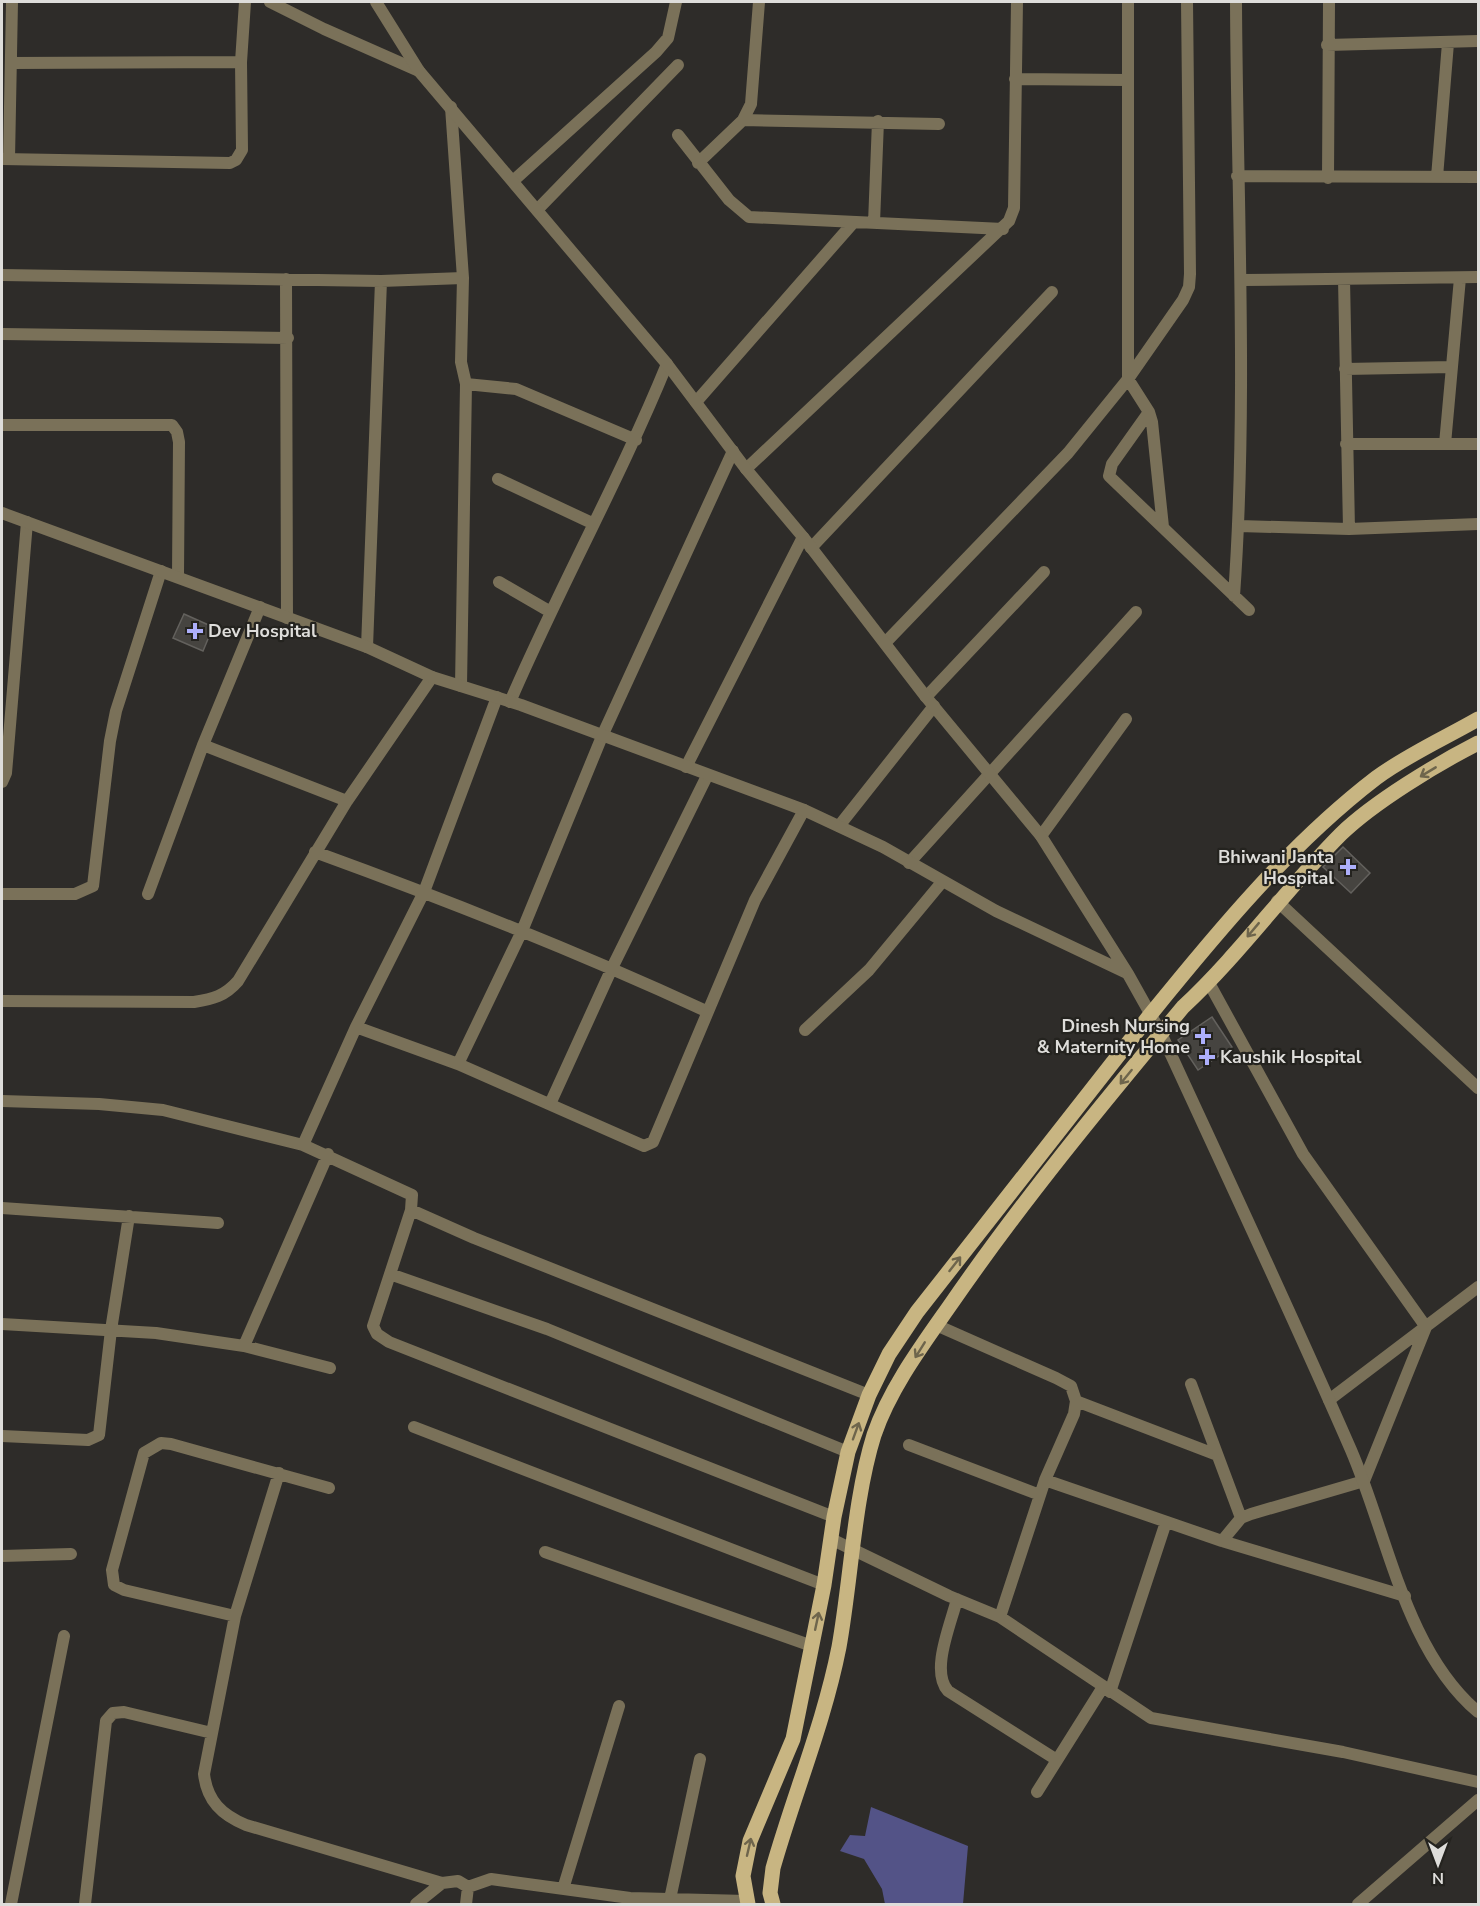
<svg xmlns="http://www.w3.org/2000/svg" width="1480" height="1906" font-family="'Nunito Sans',sans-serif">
  <rect width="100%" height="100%" fill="#2e2c29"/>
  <!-- water -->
  <path fill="#535387" d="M 871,1807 L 968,1846 L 963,1904 L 885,1904 L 882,1889 L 864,1859 L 840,1851 L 850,1835 L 865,1836 Z"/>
  <!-- building -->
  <path fill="#464440" stroke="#63615d" stroke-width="1.5" d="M 184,614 L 213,627 L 203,651 L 173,638 Z
    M 1343,847 L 1370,873 L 1351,893 L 1323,867 Z
    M 1212,1017 L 1232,1047 L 1198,1070 L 1178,1040 Z"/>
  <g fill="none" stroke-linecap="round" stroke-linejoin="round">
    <!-- minor -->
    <path stroke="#7a7159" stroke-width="12" d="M 270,2 L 324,29 L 419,71
      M 1128,2 L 1128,379 L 1149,412 L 1152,422 L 1163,527
      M 1327,45 L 1478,41
      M 11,63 L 241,62
      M 1015,79 L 1126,80
      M 451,107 L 463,278 L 461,362 L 466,384 L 461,686
      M 743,120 L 939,124
      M 678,135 L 729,200 L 749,217 L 1003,229
      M 2,159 L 230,163 L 236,160 L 242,150 L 241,62 L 245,2
      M 9,159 L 12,2
      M 698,163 L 743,120 L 751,104 L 759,2
      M 1237,176 L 1478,177
      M 1437,177 L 1448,43
      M 1328,178 L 1329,2
      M 513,181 L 656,52 L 668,38 L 676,2
      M 537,210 L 678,65
      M 874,223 L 878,121
      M 2,275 L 381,281 L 463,278
      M 286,279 L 287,618
      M 1344,279 L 1349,529
      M 1243,280 L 1478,277
      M 2,334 L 288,338
      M 1345,369 L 1452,367
      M 466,384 L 516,389 L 636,440
      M 696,402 L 853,223
      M 1149,412 L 1112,464 L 1109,476 L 1249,610
      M 2,425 L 172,425 L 177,432 L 179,442 L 178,576
      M 1346,444 L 1478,444
      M 1445,444 L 1460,278
      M 746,469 L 1009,221 L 1014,208 L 1017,2
      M 498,479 L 592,523
      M 1239,526 L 1349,529 L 1478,524
      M 811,548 L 1052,292
      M 499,582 L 549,611
      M 1234,596 C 1248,398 1237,200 1236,2
      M 885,643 L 1068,453 L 1128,379 L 1183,300 L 1189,287 L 1190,274 L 1187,2
      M 367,647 L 381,281
      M 497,697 L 424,892 L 356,1027 L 303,1145 L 412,1195 L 411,1210 L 373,1326 L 377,1334 L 389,1342 L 834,1517
      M 926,697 L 1044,572
      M 510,702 C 559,588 620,479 667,364
      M 203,745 L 347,801
      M 686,767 L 803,537
      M 2,782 L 6,773 L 27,522
      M 839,826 L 934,706
      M 1041,836 L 1126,719
      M 315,852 C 447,900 578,952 706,1011
      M 909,863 L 1136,612
      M 2,894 L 75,894 L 93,886 L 110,741 L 116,711 L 161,571
      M 148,894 L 203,745 L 260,607
      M 1277,901 L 1478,1088
      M 1209,983 L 1303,1154 L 1426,1327 L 1364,1481 L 1251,1514 L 1241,1518 L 1222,1541
      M 2,1001 L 194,1002 C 213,999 225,996 238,981 L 347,801 L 432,677
      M 356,1027 L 458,1064 L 644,1146 L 653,1142 L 755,900 L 804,810
      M 805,1030 L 869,970 L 942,882
      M 458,1064 L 522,931 L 603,734 L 733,451
      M 2,1101 L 99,1104 L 163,1110 L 303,1145
      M 550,1104 L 612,968 L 707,776
      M 2,1208 L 218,1223
      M 411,1210 L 474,1238 L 869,1395
      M 390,1274 L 547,1329 L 848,1452
      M 2,1324 L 156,1333 L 244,1346 L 330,1368
      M 936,1325 L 1056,1378 L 1071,1386 L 1076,1401 L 1074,1414 L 1045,1480 L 1000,1617
      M 244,1346 L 328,1154
      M 1191,1384 L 1241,1518
      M 1329,1400 L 1478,1287
      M 1076,1401 L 1217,1455
      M 414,1427 L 824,1585
      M 2,1436 L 88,1440 L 99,1435 L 111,1330 L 129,1216
      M 909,1445 L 1040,1495
      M 279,1473 L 235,1616 L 204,1774 C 207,1801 222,1815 246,1825 L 442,1883 L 458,1881 L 468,1887 L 491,1879 L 630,1898 L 746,1901
      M 1045,1480 L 1222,1541 L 1405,1596
      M 831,1539 L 949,1596 L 1000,1617 L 1151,1718 L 1343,1752 L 1478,1782
      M 545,1552 L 812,1646
      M 2,1556 L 71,1554
      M 957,1599 C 951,1624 930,1671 948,1691 L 1057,1760
      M 235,1616 L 124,1590 L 114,1585 L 112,1570 L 144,1453 L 161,1443 L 171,1444 L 329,1488
      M 1110,1692 L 1166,1522
      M 1037,1792 L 1103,1687
      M 563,1889 L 619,1706
      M 670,1899 L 700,1759
      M 11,1904 L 64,1636
      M 85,1904 L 106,1721 L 113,1713 L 124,1712 L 212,1733
      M 416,1904 L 442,1883
      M 466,1904 L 468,1887"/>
    <!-- tertiary -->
    <path stroke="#7a7159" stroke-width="12" d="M 376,2 L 419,71 L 667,364 L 746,469 L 803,537 L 926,697 L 1041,836 L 1128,974 L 1161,1033 C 1225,1172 1290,1310 1351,1450 C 1388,1536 1405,1650 1478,1712
      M 2,513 L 367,647 L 432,677 L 521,705 L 804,810 L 883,847 L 996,911 L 1127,973
      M 1358,1904 L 1478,1800"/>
    <!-- primary -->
    <path stroke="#c8b582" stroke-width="15" d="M 748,1904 L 743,1876 L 750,1841 L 793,1739 L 824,1585 L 834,1517 L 848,1452 L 869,1395 L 889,1354 L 917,1312 L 1150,1015 C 1218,931 1290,844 1376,778 C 1407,755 1445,738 1478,719
      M 773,1904 L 770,1893 L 773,1868 C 794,1794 824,1723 839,1647 C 851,1580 854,1499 874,1435 C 890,1388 923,1344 951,1304 C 1022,1201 1103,1103 1183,1007 C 1240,954 1286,889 1341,834 C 1374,802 1437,764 1478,743"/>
  </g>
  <!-- one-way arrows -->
  <defs><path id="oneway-shaft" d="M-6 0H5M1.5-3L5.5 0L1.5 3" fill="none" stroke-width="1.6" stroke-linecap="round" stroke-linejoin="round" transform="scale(1.5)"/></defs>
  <g stroke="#6e654c">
    <use href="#oneway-shaft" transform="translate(1428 772) rotate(149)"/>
    <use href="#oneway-shaft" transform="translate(1253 930) rotate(130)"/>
    <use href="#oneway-shaft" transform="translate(1126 1077) rotate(129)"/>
    <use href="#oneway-shaft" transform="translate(955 1264) rotate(-52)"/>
    <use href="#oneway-shaft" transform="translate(920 1350) rotate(122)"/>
    <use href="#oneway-shaft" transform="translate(856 1431) rotate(-70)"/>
    <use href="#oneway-shaft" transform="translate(817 1621) rotate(-78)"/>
    <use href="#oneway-shaft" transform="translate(749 1847) rotate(-77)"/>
  </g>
  <!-- markers -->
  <g fill="#adaffb" stroke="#24231f" stroke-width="2">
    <path d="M192 622h6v6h6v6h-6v6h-6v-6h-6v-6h6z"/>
    <path d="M1345 858h6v6h6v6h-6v6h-6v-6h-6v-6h6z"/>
    <path d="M1200 1027h6v6h6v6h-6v6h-6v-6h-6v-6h6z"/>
    <path d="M1204 1048h6v6h6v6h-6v6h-6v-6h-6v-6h6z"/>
  </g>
  <g text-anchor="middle" stroke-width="4.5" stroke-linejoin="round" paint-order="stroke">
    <!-- poi labels -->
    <g font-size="18" font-weight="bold" fill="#deddda" stroke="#24231f" text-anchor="start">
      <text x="208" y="637">Dev Hospital</text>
      <text x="1334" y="863" text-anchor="end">Bhiwani Janta<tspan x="1334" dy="21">Hospital</tspan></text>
      <text x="1190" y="1032" text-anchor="end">Dinesh Nursing<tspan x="1190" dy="21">&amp; Maternity Home</tspan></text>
      <text x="1220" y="1063">Kaushik Hospital</text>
    </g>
  </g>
  <!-- border -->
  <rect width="1480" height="1906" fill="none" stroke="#deddda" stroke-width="6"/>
  <!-- north arrow -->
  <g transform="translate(1438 1864) rotate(180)" stroke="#24231f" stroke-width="4.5" paint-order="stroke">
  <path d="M0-4.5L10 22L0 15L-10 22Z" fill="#deddda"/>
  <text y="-9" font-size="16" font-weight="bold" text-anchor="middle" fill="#deddda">N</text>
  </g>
</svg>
